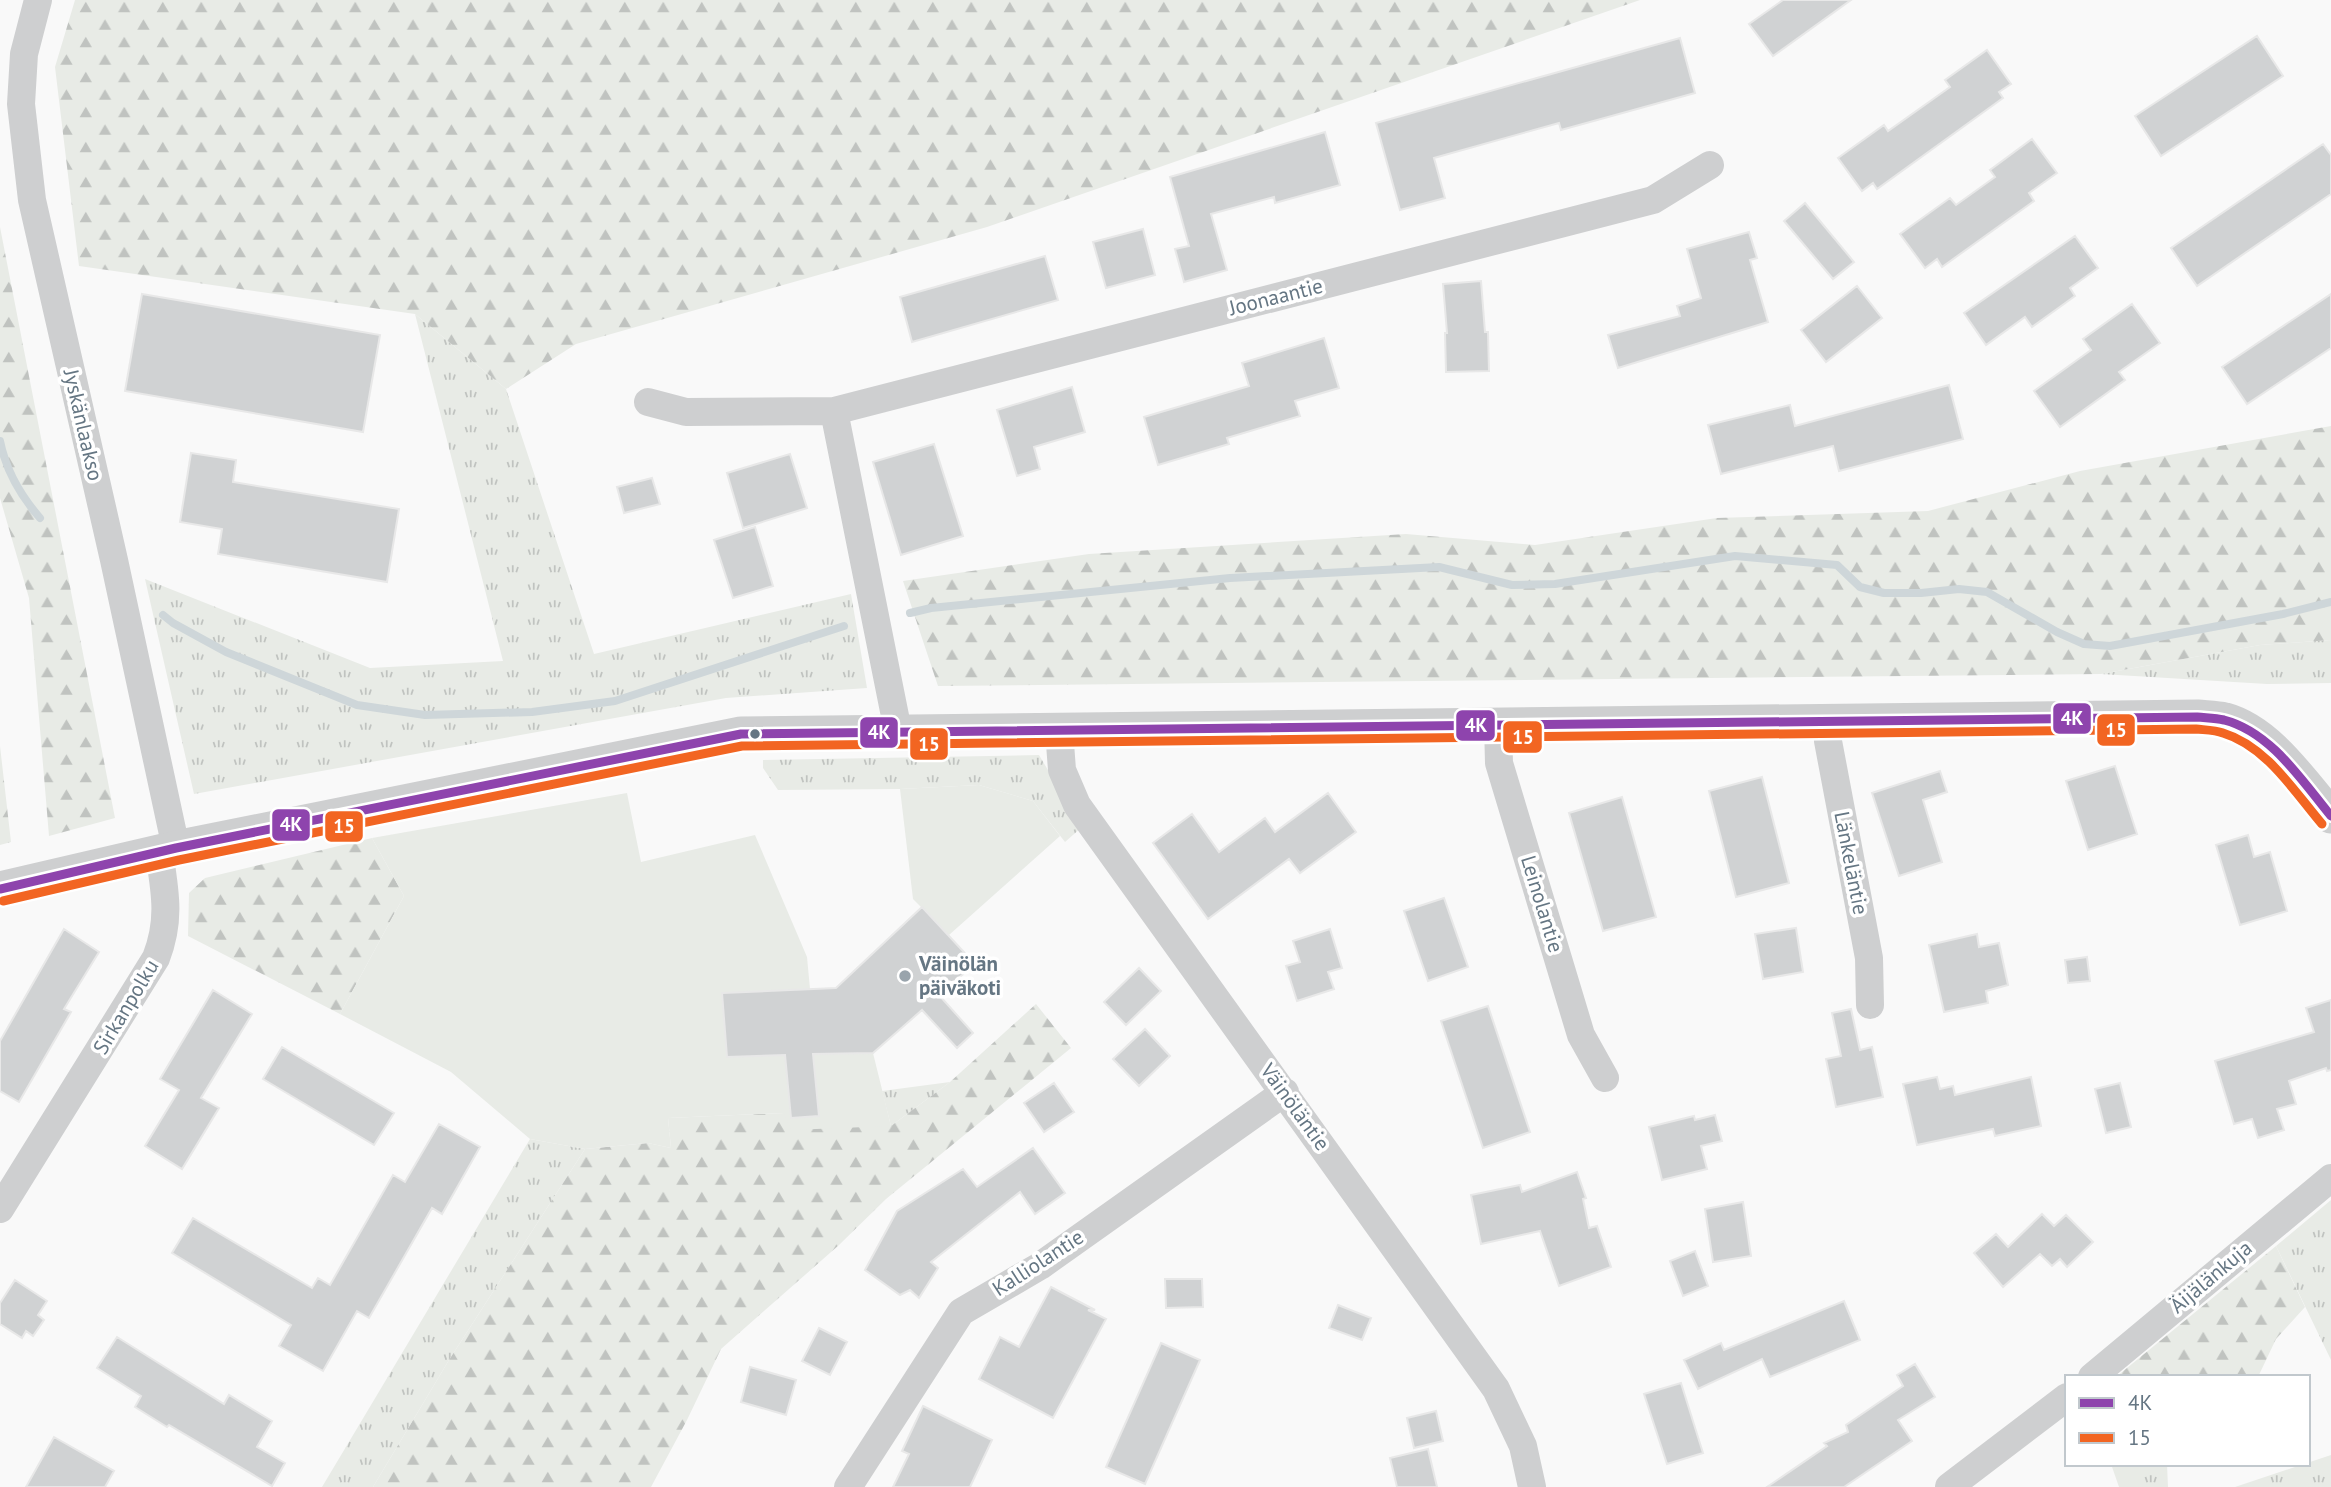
<svg xmlns="http://www.w3.org/2000/svg" width="2331" height="1487" font-family="'PT Sans',sans-serif">
  <defs>
    <pattern id="grass-tufts" width="24" height="20" patternUnits="userSpaceOnUse" patternTransform="scale(1.75)"><rect width="24" height="20" fill="#e8ebe6"/><path d="M3 7l-1-3M5 7V3M7 7l1-3M15 17l-1-3M17 17v-4M19 17l1-3" fill="none" stroke="#c0c3c0"/></pattern>
    <pattern id="forest-firs" width="22" height="20" patternUnits="userSpaceOnUse" patternTransform="scale(1.75)"><rect width="22" height="20" fill="#e8ebe6"/><path d="M5 1l3.5 6h-7zM16 11l3.5 6h-7z" fill="#c0c3c0"/></pattern>
  </defs>
  <rect width="100%" height="100%" fill="#f9f9f9"/>
  <!-- grass -->
  <path fill="url(#grass-tufts)" d="M 415,314 L 506,389 L 594,654 L 851,594 L 867,688 L 726,698 L 194,794 L 145,579 L 370,668 L 503,661 Z
    M 2331,640 L 2331,683 L 2267,684 L 2101,674 L 2260,645 Z
    M 1039,755 L 1082,827 L 1065,842 L 1033,801 L 979,785 L 900,789 L 778,790 L 763,768 L 763,760 Z
    M 950,1082 L 891,1126 L 882,1091 Z
    M 530,1139 L 585,1149 L 449,1360 L 373,1487 L 322,1487 Z
    M 2331,1200 L 2331,1360 L 2276,1246 Z
    M 2331,1455 L 2331,1487 L 2235,1487 Z
    M 2111,1464 L 2167,1464 L 2168,1487 L 2119,1487 Z"/>
  <!-- forest -->
  <path fill="url(#forest-firs)" d="M 75,0 L 1640,0 L 987,227 L 576,344 L 506,389 L 415,314 L 79,266 L 55,67 Z
    M 0,227 L 115,818 L 49,836 L 29,598 L 0,498 Z
    M 2331,426 L 2331,640 L 2260,645 L 2101,674 L 938,686 L 903,581 L 1089,554 L 1406,534 L 1535,545 L 1717,518 L 1928,511 L 2080,471 Z
    M 0,746 L 11,842 L 0,845 Z
    M 372,838 L 404,896 L 340,1014 L 188,936 L 189,893 L 205,878 Z
    M 1036,1004 L 1071,1048 L 886,1199 L 839,1245 L 721,1349 L 687,1420 L 651,1487 L 373,1487 L 449,1360 L 585,1149 L 648,1143 L 671,1148 L 668,1118 L 784,1113 L 891,1126 L 950,1082 Z
    M 2276,1246 L 2305,1307 L 2276,1339 L 2258,1377 L 2116,1377 Z"/>
  <!-- green -->
  <path fill="#e8ebe6" d="M 979,785 L 1033,801 L 1060,836 L 949,935 L 913,899 L 900,789 Z
    M 627,793 L 641,862 L 755,835 L 807,957 L 810,989 L 723,994 L 727,1056 L 873,1053 L 891,1126 L 791,1130 L 784,1113 L 668,1118 L 671,1148 L 648,1143 L 585,1149 L 530,1139 L 451,1072 L 340,1014 L 404,896 L 372,838 Z"/>
  <g fill="none" stroke-linecap="round" stroke-linejoin="round">
    <!-- stream -->
    <path stroke="#ced6d9" stroke-width="8" d="M 0,441 C 6,471 20,495 40,518
      M 910,613 L 931,608 L 1230,578 L 1439,567 L 1512,585 L 1555,584 L 1735,556 L 1837,565 L 1860,587 L 1884,593 L 1921,593 L 1959,589 L 1987,592 L 2057,632 L 2084,644 L 2110,646 L 2283,614 L 2331,602
      M 163,615 L 173,623 L 226,652 L 357,705 L 425,715 L 532,712 L 615,701 L 844,626"/>
  </g>
  <!-- building -->
  <path fill="#d0d2d3" stroke="#e8e8e8" stroke-width="2" d="M 1783,0 L 1851,0 L 1773,56 L 1749,24 Z
    M 2257,36 L 2283,76 L 2161,156 L 2135,116 Z
    M 1680,38 L 1695,93 L 1561,130 L 1559,123 L 1434,158 L 1445,198 L 1400,210 L 1376,123 Z
    M 1987,50 L 2011,84 L 1999,92 L 2003,98 L 1877,189 L 1873,183 L 1862,191 L 1838,158 L 1884,125 L 1888,131 L 1950,87 L 1945,80 Z
    M 1325,132 L 1340,185 L 1275,203 L 1274,197 L 1211,214 L 1227,270 L 1184,282 L 1175,249 L 1189,246 L 1170,177 Z
    M 2032,139 L 2057,173 L 2029,193 L 2034,201 L 1942,267 L 1937,259 L 1925,268 L 1900,234 L 1950,198 L 1956,205 L 1995,177 L 1990,170 Z
    M 2323,144 L 2331,155 L 2331,194 L 2197,286 L 2171,248 Z
    M 1805,203 L 1854,262 L 1833,279 L 1784,221 Z
    M 1143,229 L 1155,275 L 1106,288 L 1093,242 Z
    M 1749,232 L 1757,258 L 1750,260 L 1768,322 L 1618,368 L 1608,335 L 1680,316 L 1677,306 L 1701,298 L 1687,249 Z
    M 2075,236 L 2098,268 L 2070,288 L 2075,296 L 2032,327 L 2025,317 L 1986,345 L 1964,313 Z
    M 1045,256 L 1058,300 L 912,342 L 900,297 Z
    M 1481,281 L 1485,332 L 1488,332 L 1489,371 L 1446,372 L 1445,333 L 1447,333 L 1443,284 Z
    M 1857,286 L 1882,318 L 1826,362 L 1801,330 Z
    M 142,294 L 380,335 L 363,432 L 125,391 Z
    M 2331,294 L 2331,348 L 2247,404 L 2222,367 Z
    M 2132,304 L 2160,343 L 2119,372 L 2125,380 L 2060,427 L 2034,391 L 2091,350 L 2083,339 Z
    M 1324,338 L 1339,388 L 1295,401 L 1300,416 L 1227,438 L 1229,444 L 1158,465 L 1144,417 L 1249,386 L 1242,363 Z
    M 1949,385 L 1963,439 L 1839,471 L 1833,446 L 1721,474 L 1708,425 L 1790,405 L 1795,426 Z
    M 1072,387 L 1085,432 L 1034,447 L 1040,469 L 1017,476 L 997,410 Z
    M 934,444 L 963,536 L 901,555 L 873,462 Z
    M 191,453 L 236,460 L 233,482 L 399,509 L 387,582 L 218,554 L 222,529 L 180,522 Z
    M 790,454 L 807,508 L 743,528 L 727,473 Z
    M 652,478 L 660,504 L 624,513 L 617,487 Z
    M 755,527 L 773,586 L 733,598 L 714,540 Z
    M 2115,766 L 2137,834 L 2088,850 L 2066,781 Z
    M 1940,771 L 1947,792 L 1923,800 L 1942,862 L 1899,876 L 1872,793 Z
    M 1762,777 L 1789,883 L 1736,897 L 1709,791 Z
    M 1328,793 L 1356,832 L 1300,873 L 1289,859 L 1208,919 L 1153,843 L 1192,814 L 1219,852 L 1265,818 L 1275,832 Z
    M 1622,797 L 1656,917 L 1603,931 L 1569,813 Z
    M 2248,835 L 2254,857 L 2270,852 L 2287,911 L 2240,925 L 2216,845 Z
    M 1444,898 L 1468,967 L 1428,981 L 1404,911 Z
    M 922,907 L 975,964 L 939,995 L 973,1033 L 957,1048 L 922,1010 L 873,1053 L 813,1054 L 819,1116 L 791,1118 L 785,1055 L 727,1057 L 722,993 L 836,988 Z
    M 1796,928 L 1803,972 L 1763,979 L 1755,934 Z
    M 64,929 L 99,952 L 64,1009 L 71,1012 L 19,1102 L 0,1091 L 0,1041 Z
    M 1330,929 L 1342,968 L 1328,972 L 1334,989 L 1297,1001 L 1286,966 L 1300,962 L 1293,941 Z
    M 1977,934 L 1979,947 L 1999,943 L 2008,985 L 1986,991 L 1988,1003 L 1944,1012 L 1929,945 Z
    M 2087,957 L 2090,981 L 2068,983 L 2065,960 Z
    M 1139,968 L 1161,991 L 1126,1025 L 1104,1002 Z
    M 213,990 L 252,1014 L 201,1098 L 219,1108 L 182,1169 L 145,1146 L 179,1090 L 160,1079 Z
    M 2331,1000 L 2331,1070 L 2327,1071 L 2326,1068 L 2289,1081 L 2296,1104 L 2277,1109 L 2284,1130 L 2258,1138 L 2252,1119 L 2234,1124 L 2215,1061 L 2314,1032 L 2306,1008 Z
    M 1488,1006 L 1530,1132 L 1483,1148 L 1441,1021 Z
    M 1851,1009 L 1860,1050 L 1872,1047 L 1883,1097 L 1836,1107 L 1826,1059 L 1841,1056 L 1832,1013 Z
    M 1145,1029 L 1170,1056 L 1139,1086 L 1113,1059 Z
    M 282,1047 L 394,1113 L 374,1145 L 263,1079 Z
    M 1937,1077 L 1940,1089 L 1953,1086 L 1955,1095 L 2031,1077 L 2041,1126 L 1995,1136 L 1993,1129 L 1917,1145 L 1903,1084 Z
    M 1054,1083 L 1074,1112 L 1044,1132 L 1024,1103 Z
    M 2120,1083 L 2131,1127 L 2106,1133 L 2095,1089 Z
    M 1715,1115 L 1722,1141 L 1701,1146 L 1707,1169 L 1662,1180 L 1649,1127 L 1694,1116 L 1695,1120 Z
    M 439,1124 L 480,1147 L 442,1214 L 432,1208 L 369,1318 L 357,1311 L 323,1371 L 279,1346 L 291,1325 L 172,1253 L 193,1218 L 312,1288 L 318,1278 L 330,1285 L 393,1175 L 405,1182 Z
    M 1033,1148 L 1065,1193 L 1035,1214 L 1020,1192 L 931,1262 L 938,1268 L 919,1298 L 910,1290 L 900,1295 L 865,1270 L 897,1211 L 963,1169 L 977,1187 Z
    M 1577,1172 L 1586,1198 L 1583,1199 L 1589,1228 L 1597,1226 L 1611,1267 L 1559,1286 L 1540,1231 L 1481,1244 L 1471,1195 L 1520,1185 L 1522,1192 Z
    M 1743,1202 L 1751,1256 L 1713,1262 L 1705,1209 Z
    M 2042,1214 L 2054,1226 L 2066,1215 L 2093,1242 L 2067,1267 L 2060,1259 L 2052,1266 L 2040,1254 L 2003,1287 L 1974,1253 L 1996,1234 L 2008,1247 Z
    M 1695,1251 L 1708,1286 L 1683,1296 L 1670,1261 Z
    M 1165,1279 L 1202,1279 L 1203,1307 L 1166,1308 Z
    M 15,1280 L 47,1301 L 38,1315 L 44,1320 L 33,1336 L 26,1331 L 22,1338 L 0,1324 L 0,1303 Z
    M 1051,1287 L 1095,1310 L 1088,1310 L 1106,1319 L 1053,1418 L 979,1379 L 1000,1337 L 1019,1347 Z
    M 1844,1301 L 1860,1340 L 1770,1377 L 1762,1359 L 1698,1389 L 1684,1360 L 1721,1343 L 1724,1350 Z
    M 1338,1305 L 1371,1318 L 1362,1340 L 1329,1328 Z
    M 819,1328 L 847,1342 L 830,1375 L 802,1361 Z
    M 117,1337 L 224,1404 L 229,1395 L 272,1421 L 257,1447 L 285,1463 L 272,1486 L 169,1425 L 167,1427 L 135,1407 L 141,1396 L 97,1368 Z
    M 1161,1343 L 1200,1360 L 1145,1484 L 1106,1467 Z
    M 1915,1364 L 1935,1397 L 1898,1420 L 1912,1441 L 1844,1487 L 1767,1487 L 1827,1446 L 1824,1443 L 1848,1432 L 1846,1425 L 1903,1386 L 1897,1375 Z
    M 750,1367 L 796,1380 L 786,1415 L 741,1402 Z
    M 1681,1383 L 1703,1453 L 1667,1464 L 1644,1394 Z
    M 923,1406 L 992,1440 L 970,1487 L 893,1487 L 909,1454 L 902,1451 Z
    M 1436,1411 L 1443,1441 L 1414,1448 L 1407,1418 Z
    M 54,1437 L 114,1471 L 105,1487 L 26,1487 Z
    M 1428,1449 L 1437,1487 L 1397,1487 L 1390,1458 Z"/>
  <g fill="none" stroke-linecap="round" stroke-linejoin="round">
    <!-- minor -->
    <path stroke="#cecfd0" stroke-width="28" d="M 38,0 L 24,54 L 21,104 L 32,200 L 114,560 L 176,848
      M 648,402 L 686,412 L 834,411
      M 1827,722 L 1828,741 L 1869,958 L 1870,1005
      M 1498,725 L 1499,763 L 1581,1035 L 1605,1078
      M 1059,730 L 1062,770 L 1077,805 L 1496,1389 L 1523,1446 L 1532,1487
      M 898,731 L 834,411 L 1653,200 L 1710,165
      M 0,1209 L 156,958 C 171,920 165,891 159,852
      M 2092,1377 L 2331,1178
      M 848,1487 L 961,1312 L 1040,1266 L 1285,1092
      M 1949,1487 L 2067,1397"/>
    <!-- tertiary -->
    <path stroke="#cecfd0" stroke-width="35" d="M 0,889 L 176,848 L 741,734 L 2197,717 C 2206,718 2216,718 2225,720 C 2269,732 2303,784 2331,816"/>
    <defs>
      <path id="bus-1" d="M 0,889 L 176,848 L 741,734 L 2197,717 C 2206,718 2215,718 2224,720 C 2271,732 2302,781 2331,816"/>
      <path id="bus-2" d="M 3,901 L 179,860 L 742,746 L 2196,729 C 2205,730 2215,730 2223,733 C 2266,746 2294,791 2322,824"/>
    </defs>
    <!-- bus-1 casing -->
    <use href="#bus-1" stroke="#fff" stroke-width="14"/>
    <!-- bus-2 casing -->
    <use href="#bus-2" stroke="#fff" stroke-width="14"/>
    <!-- bus-1 -->
    <use href="#bus-1" stroke="#8e44ad" stroke-width="9"/>
    <!-- bus-2 -->
    <use href="#bus-2" stroke="#f26522" stroke-width="9"/>
  </g>
  <!-- markers -->
  <circle fill="#657683" stroke="#fff" stroke-width="2.5" cx="755" cy="734" r="6"/>
  <circle fill="#99a4ac" stroke="#fff" stroke-width="2.5" cx="905" cy="976" r="7"/>
  <g text-anchor="middle" stroke-width="7" stroke-linejoin="round" paint-order="stroke">
    <!-- street labels -->
    <g font-size="21" fill="#657683" stroke="#fff">
      <text transform="translate(1276 297) rotate(-14)" y="7">Joonaantie</text>
      <text transform="translate(83 425) rotate(77)" y="7">Jyskänlaakso</text>
      <text transform="translate(1851 863) rotate(79)" y="7">Länkeläntie</text>
      <text transform="translate(1542 904) rotate(73)" y="7">Leinolantie</text>
      <text transform="translate(126 1007) rotate(-59)" y="7">Sirkanpolku</text>
      <text transform="translate(1295 1107) rotate(54)" y="7">Väinöläntie</text>
      <text transform="translate(1038 1263) rotate(-33)" y="7">Kalliolantie</text>
      <text transform="translate(2211 1277) rotate(-40)" y="7">Äijälänkuja</text>
    </g>
    <!-- poi labels -->
    <g font-size="21" font-weight="bold" fill="#657683" stroke="#fff" text-anchor="start">
      <text x="919" y="971">Väinölän<tspan x="919" dy="24">päiväkoti</tspan></text>
    </g>
  </g>
  <g stroke="#fff" stroke-width="2.5">
    <rect x="2052" y="702" width="40" height="33" rx="7" fill="#8e44ad"/>
    <rect x="1455" y="709" width="41" height="33" rx="7" fill="#8e44ad"/>
    <rect x="2096" y="713" width="40" height="34" rx="7" fill="#f26522"/>
    <rect x="859" y="716" width="40" height="33" rx="7" fill="#8e44ad"/>
    <rect x="1502" y="720" width="41" height="34" rx="7" fill="#f26522"/>
    <rect x="909" y="727" width="40" height="34" rx="7" fill="#f26522"/>
    <rect x="271" y="808" width="40" height="34" rx="7" fill="#8e44ad"/>
    <rect x="324" y="810" width="40" height="33" rx="7" fill="#f26522"/>
  </g>
  <g font-size="19" text-anchor="middle" font-weight="bold" fill="#fff">
    <text x="2072" y="725">4K</text>
    <text x="1476" y="732">4K</text>
    <text x="2116" y="737">15</text>
    <text x="879" y="739">4K</text>
    <text x="1523" y="744">15</text>
    <text x="929" y="751">15</text>
    <text x="291" y="831">4K</text>
    <text x="344" y="833">15</text>
  </g>
  <!-- legend -->
  <rect x="2065" y="1375" width="245" height="91" fill="#ffffff" stroke="#c1c8cd" stroke-width="2"/>
  <rect x="2079" y="1398" width="35" height="10" fill="#8e44ad" stroke="#c1c8cd" stroke-width="2"/>
  <text x="2128" y="1410" font-size="21" fill="#657683">4K</text>
  <rect x="2079" y="1433" width="35" height="10" fill="#f26522" stroke="#c1c8cd" stroke-width="2"/>
  <text x="2128" y="1445" font-size="21" fill="#657683">15</text>
</svg>
